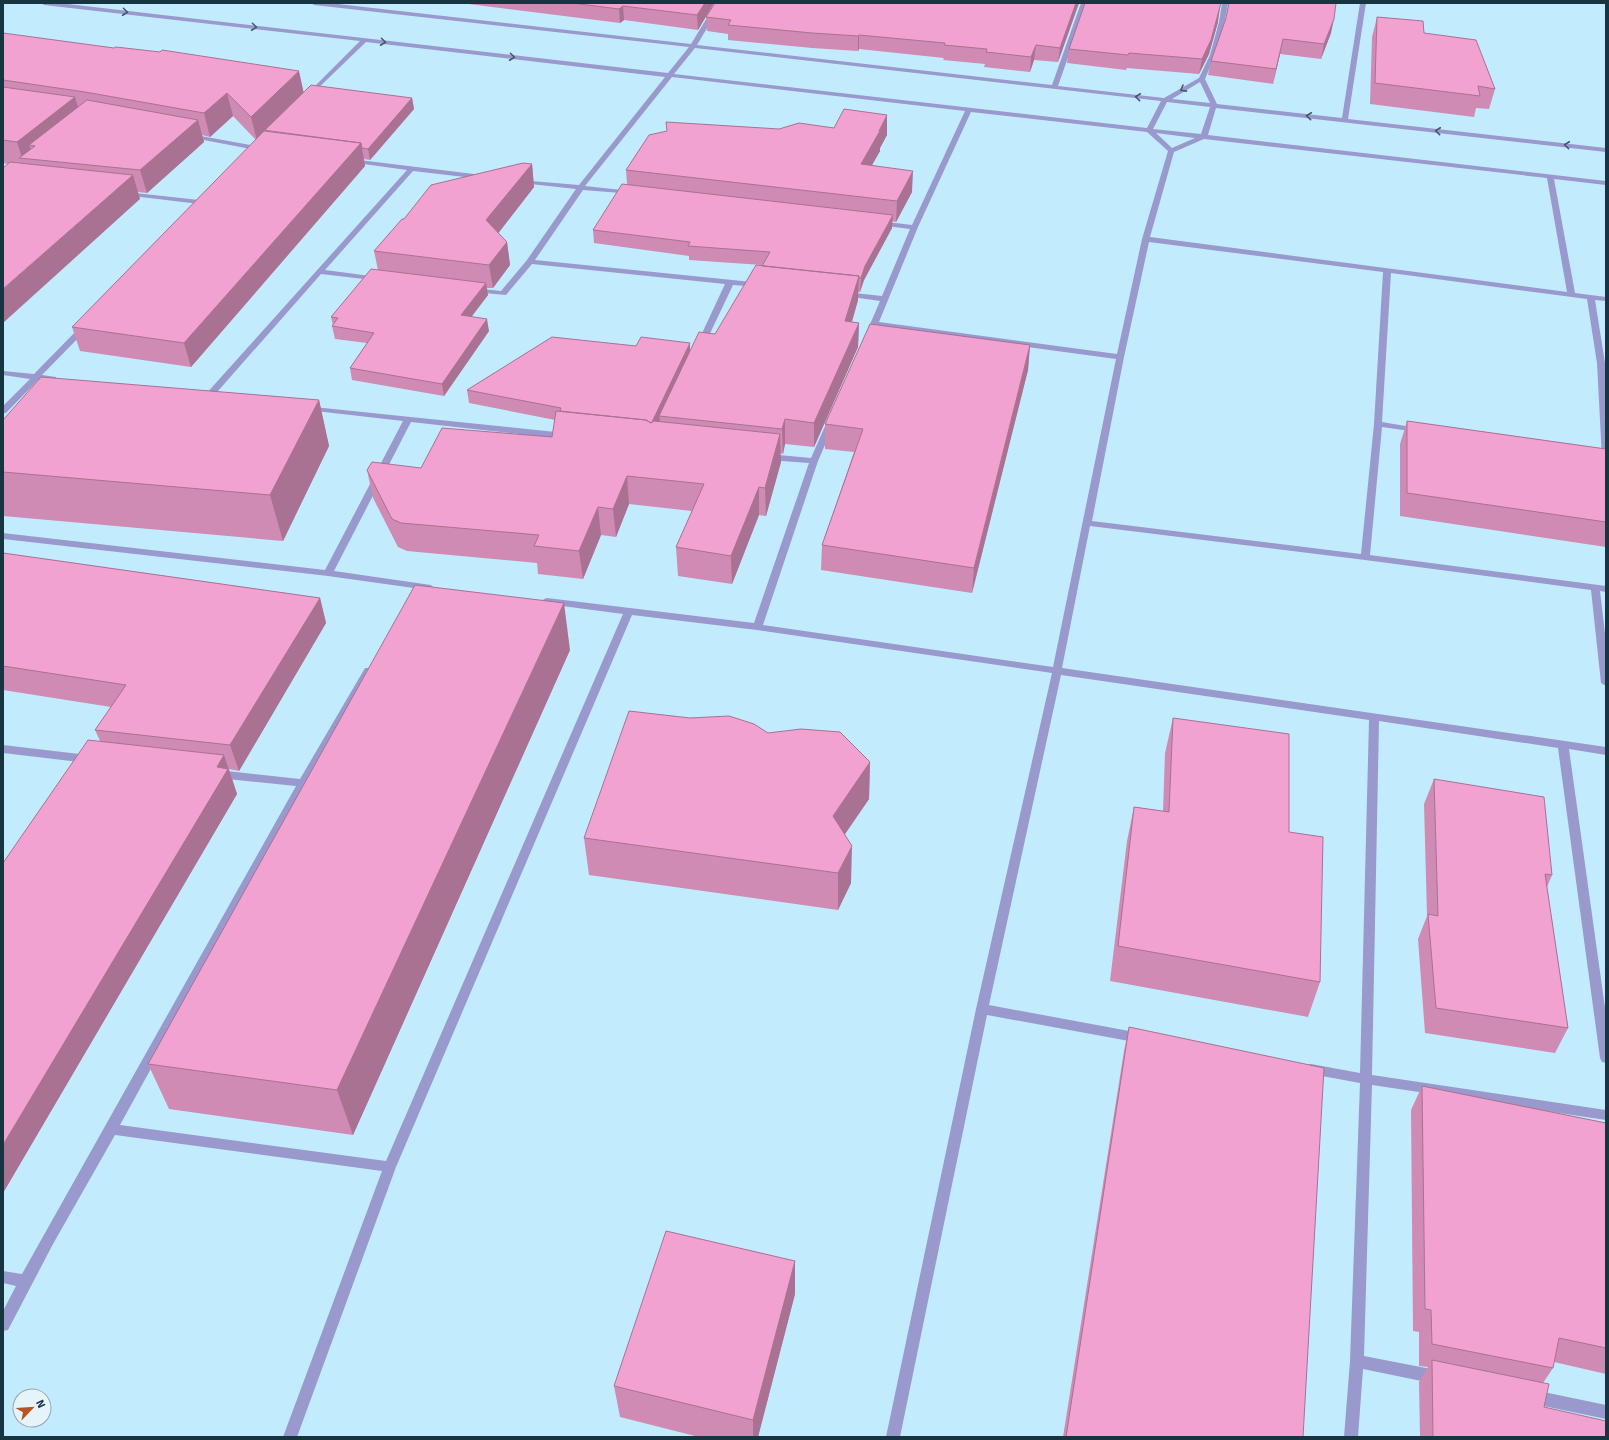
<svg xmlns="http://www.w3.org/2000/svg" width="1609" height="1440" font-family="Signika,sans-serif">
  <rect width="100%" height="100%" fill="#c2ecfd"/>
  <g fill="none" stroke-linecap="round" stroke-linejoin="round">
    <!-- minor -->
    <path fill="#9999cd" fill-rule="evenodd" d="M 41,3 L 59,3 L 668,73 L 689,47 L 314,5 L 311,3 L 329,3 L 691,44 L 716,3 L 722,3 L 697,45 L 1052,85 L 1081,3 L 1087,3 L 1058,86 L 1164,98 L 1199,78 L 1210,55 L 1219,22 L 1222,3 L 1228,3 C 1224,30 1216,54 1205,79 L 1217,104 L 1342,118 L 1360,3 L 1366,3 L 1348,119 L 1606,148 L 1606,152 L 1216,108 L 1208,135 L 1606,181 L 1606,185 L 1554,179 L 1575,293 L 1606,297 L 1606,301 L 1595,300 L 1605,363 L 1606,462 L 1602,459 L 1597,363 L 1587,299 L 1391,273 L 1382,422 L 1417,428 L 1421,430 L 1417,432 L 1382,427 L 1370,555 L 1606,586 L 1606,592 L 1600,591 L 1606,642 L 1606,686 L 1601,683 L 1591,590 L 1365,560 L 1090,526 L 1062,668 L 1606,747 L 1606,755 L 1569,749 L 1606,1015 L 1606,1063 L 1602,1062 L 1600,1058 L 1558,748 L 1379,721 L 1372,1075 L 1606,1110 L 1606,1120 L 1372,1085 L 1364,1356 L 1436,1370 L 1441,1372 L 1443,1377 L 1441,1382 L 1436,1384 L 1363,1369 L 1358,1437 L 1344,1437 L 1350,1361 L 1360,1083 L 1311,1074 L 1307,1073 L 1305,1069 L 1307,1065 L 1311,1064 L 1360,1073 L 1369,720 L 1061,675 L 989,1005 L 1140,1033 L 1144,1034 L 1146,1038 L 1144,1042 L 1140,1043 L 987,1015 L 900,1437 L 886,1437 L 976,1009 L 1052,673 L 757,630 L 632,615 L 396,1167 L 297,1437 L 283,1437 L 382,1171 L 115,1135 L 53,1244 L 8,1330 L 3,1331 L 3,1311 L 16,1286 L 3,1283 L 3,1271 L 22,1274 L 296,786 L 218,778 L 214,777 L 213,774 L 214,771 L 218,770 L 300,779 L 365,668 L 371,668 L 373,670 L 280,834 L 120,1125 L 386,1161 L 623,614 L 547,604 L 544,603 L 542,601 L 544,599 L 547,598 L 754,623 L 809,463 L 768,460 L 764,457 L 768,454 L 811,458 L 826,424 L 830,422 L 834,424 L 818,461 L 763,625 L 1053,667 L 1116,359 L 877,327 L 872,338 L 866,338 L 865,336 L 880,301 L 845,296 L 841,294 L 845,292 L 882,296 L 910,229 L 879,225 L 875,223 L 879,221 L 912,225 L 965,111 L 672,77 L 585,186 L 631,191 L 633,192 L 633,194 L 583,190 L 535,260 L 762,283 L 762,287 L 759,287 L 733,285 L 705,344 L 701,346 L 697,344 L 725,284 L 532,264 L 506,295 L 473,292 L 469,290 L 473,288 L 501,291 L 527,260 L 576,189 L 521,183 L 519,182 L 519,180 L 579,185 L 665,77 L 366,42 L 309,97 L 307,96 L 307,94 L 360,41 L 44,5 ZM 695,48 L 1161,101 L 1147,128 L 674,74 ZM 1200,82 L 1210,103 L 1172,99 ZM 1167,102 L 1210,107 L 1201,134 L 1153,129 ZM 971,112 L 1147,132 L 1168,151 L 1142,239 L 1117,354 L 879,322 L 918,227 ZM 1156,133 L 1195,138 L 1172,148 ZM 1204,139 L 1547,178 L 1567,292 L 1150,237 L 1174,152 ZM 1149,242 L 1383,272 L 1374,424 L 1361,554 L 1092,521 L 1124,357 Z
      M 190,134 L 261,147 L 264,149 L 261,151 L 188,137 L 187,136 Z
      M 351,159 L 482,175 L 485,177 L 482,179 L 413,171 L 325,270 L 378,277 L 382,279 L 381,281 L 321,274 L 211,399 L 205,399 L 205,395 L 407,170 L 349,162 L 349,160 Z
      M 126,192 L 208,201 L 212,203 L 208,205 L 124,195 L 124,193 Z
      M 81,326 L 87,326 L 88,328 L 42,375 L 56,377 L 56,381 L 38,380 L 6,413 L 3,413 L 3,406 L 30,379 L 3,375 L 3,371 L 34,374 Z
      M 304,406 L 565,433 L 569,436 L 565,439 L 411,422 L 334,571 L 431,585 L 433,587 L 428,590 L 328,576 L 3,539 L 3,533 L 325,570 L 403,421 L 307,410 L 303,408 Z
      M 3,745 L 88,755 L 92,756 L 93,759 L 92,762 L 88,763 L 3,753 Z
      M 1534,1390 L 1606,1405 L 1606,1419 L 1534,1404 L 1529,1402 L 1527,1397 L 1529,1392 Z"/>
  </g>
  <!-- wall -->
  <path fill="#cf8bb3" d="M 461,3 L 714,3 L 698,30 L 624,20 L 620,23 Z
    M 1079,3 L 1058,62 L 1034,60 L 1030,72 L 984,67 L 985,64 L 943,60 L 944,58 L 859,49 L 858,51 L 812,48 L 728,40 L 728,34 L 707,31 L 706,17 Z
    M 1377,17 L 1424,33 L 1495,89 L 1489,109 L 1476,108 L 1474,117 L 1370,104 L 1372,37 Z
    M 1226,18 L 1331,33 L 1321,59 L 1280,54 L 1273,84 L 1208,75 L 1211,61 Z
    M 1218,22 L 1209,54 L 1199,74 L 1127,68 L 1126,70 L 1067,63 L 1069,49 Z
    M 3,33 L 304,92 L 412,98 L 414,109 L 370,160 L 364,159 L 365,166 L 191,367 L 80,351 L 72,327 L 256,140 L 233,116 L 210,137 L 202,135 L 204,142 L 147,193 L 138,192 L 140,199 L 8,164 L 3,163 Z
    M 834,128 L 887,135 L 880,148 L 880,151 L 871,166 L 912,192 L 896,222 L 892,221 L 892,228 L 864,280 L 860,292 L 858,292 L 858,300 L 852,322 L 859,323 L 858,347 L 814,447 L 785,444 L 783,454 L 780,453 L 781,462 L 766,516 L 759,515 L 732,584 L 678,576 L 676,547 L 692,511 L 629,504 L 616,537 L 601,535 L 583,579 L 538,574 L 537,563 L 407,551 L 398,547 L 373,498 L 367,470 L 421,468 L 552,437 L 555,420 L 469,403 L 467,390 L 690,352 L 715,334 L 762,266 L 762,265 L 689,260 L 689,256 L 594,243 L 593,230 L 627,184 L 626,170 L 779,129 Z
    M 532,164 L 534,187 L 498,233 L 507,242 L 510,265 L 493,288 L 487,288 L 488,295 L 471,317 L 489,331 L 444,396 L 352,380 L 350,368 L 367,343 L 335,339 L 332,326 L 333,325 L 331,317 L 378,270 L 374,251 L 404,219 Z
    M 1030,345 L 1028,370 L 972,593 L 821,570 L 822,545 L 854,452 L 825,449 L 825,424 Z
    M 319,400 L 329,446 L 283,541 L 3,516 L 3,420 Z
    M 1407,421 L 1606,449 L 1606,547 L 1400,516 L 1400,444 Z
    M 3,553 L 320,598 L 326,623 L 239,771 L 229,769 L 237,794 L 3,1193 L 3,863 L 100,741 L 95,730 L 111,707 L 3,690 Z
    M 570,650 L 353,1135 L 169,1109 L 148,1064 Z
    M 1173,718 L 1289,832 L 1320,982 L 1308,1017 L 1110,981 L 1127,841 L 1134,807 L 1163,811 L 1165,753 Z
    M 768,733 L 870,762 L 869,799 L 845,834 L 851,883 L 838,910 L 589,875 L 584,838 Z
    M 1434,779 L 1552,875 L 1547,887 L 1568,1028 L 1555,1053 L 1425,1033 L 1418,939 L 1427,916 L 1424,804 Z
    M 1129,1027 L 1303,1437 L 1063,1437 L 1124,1051 Z
    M 1422,1086 L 1606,1123 L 1606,1374 L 1554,1362 L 1553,1368 L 1543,1383 L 1544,1407 L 1606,1437 L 1420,1437 L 1419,1382 L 1428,1367 L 1419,1366 L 1419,1332 L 1413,1331 L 1411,1110 Z
    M 795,1261 L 795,1294 L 758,1437 L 699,1437 L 620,1417 L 614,1386 Z"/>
  <!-- shaded-wall -->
  <path fill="#a97192" d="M 705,3 L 714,3 L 698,30 L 697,15 Z
    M 1076,3 L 1079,3 L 1058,62 L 1060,48 Z
    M 623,6 L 624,20 L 620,23 L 619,9 Z
    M 1220,7 L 1218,22 L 1209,54 L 1199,74 L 1202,59 Z
    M 1334,19 L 1331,33 L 1321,59 L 1324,44 Z
    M 859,35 L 859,49 L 858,51 L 858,36 Z
    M 1283,39 L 1280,54 L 1273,84 L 1276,69 Z
    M 1036,45 L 1034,60 L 1030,72 L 1031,57 Z
    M 299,71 L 304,94 L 264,131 L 263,130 L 264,134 L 257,141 L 251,117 Z
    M 227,93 L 233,116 L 210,137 L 204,113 Z
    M 75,97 L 82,121 L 29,145 L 34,159 L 22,158 L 17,142 Z
    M 412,98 L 414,109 L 370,160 L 368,149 Z
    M 887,115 L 887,135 L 880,148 L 880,151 L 861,185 L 861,164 Z
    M 198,120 L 204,142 L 147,193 L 140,170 Z
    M 361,143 L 365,166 L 191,367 L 184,343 Z
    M 532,164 L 534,187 L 490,244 L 486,220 Z
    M 913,171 L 912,192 L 896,222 L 897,201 Z
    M 133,175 L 140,199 L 3,323 L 3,289 Z
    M 893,215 L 892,228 L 864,280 L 860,292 L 861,278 L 865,266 Z
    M 507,242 L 510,265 L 493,288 L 489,265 Z
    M 859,276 L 858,300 L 845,345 L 845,321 Z
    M 486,283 L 488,295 L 463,328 L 461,315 Z
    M 487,319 L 489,331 L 444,396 L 442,384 Z
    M 859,323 L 858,347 L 814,447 L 814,423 Z
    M 690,343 L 690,355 L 659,416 L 660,420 L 650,440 L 649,428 Z
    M 1030,345 L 1028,370 L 972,593 L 974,568 Z
    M 319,400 L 329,446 L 283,541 L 270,495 Z
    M 785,419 L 785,444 L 783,454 L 782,429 Z
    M 780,434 L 781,462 L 766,516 L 765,488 Z
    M 627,476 L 629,504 L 616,537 L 613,509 Z
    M 759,487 L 759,515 L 732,584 L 731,556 Z
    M 598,507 L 601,535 L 583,579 L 579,551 Z
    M 320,598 L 326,623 L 239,771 L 230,745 Z
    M 564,603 L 570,650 L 353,1135 L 337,1090 Z
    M 224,755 L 237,794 L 3,1193 L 3,1145 Z
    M 870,762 L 869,799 L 832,853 L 833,816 Z
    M 852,846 L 851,883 L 838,910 L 838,873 Z
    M 795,1261 L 795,1294 L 758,1437 L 753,1437 L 753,1420 Z"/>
  <!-- building -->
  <path fill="#f1a2d0" stroke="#a97192" d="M 572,3 L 705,3 L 697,15 L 623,6 L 619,9 Z
    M 715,3 L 1076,3 L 1060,48 L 1036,45 L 1031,57 L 986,52 L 987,49 L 944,45 L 945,43 L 859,35 L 858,36 L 812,33 L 728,25 L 731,20 L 706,17 Z
    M 1085,3 L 1221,3 L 1211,40 L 1202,59 L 1129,53 L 1128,55 L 1069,49 Z
    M 1229,3 L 1336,3 L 1334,19 L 1324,44 L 1283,39 L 1276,69 L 1211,61 L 1226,18 Z
    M 1377,17 L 1423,21 L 1424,33 L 1476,40 L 1495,89 L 1478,86 L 1480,96 L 1375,83 Z
    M 3,33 L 114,48 L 116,47 L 160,52 L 162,50 L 299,71 L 251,117 L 227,93 L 204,113 L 85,92 L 3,80 Z
    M 311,85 L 412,98 L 368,149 L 362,148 L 361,143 L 264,131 Z
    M 3,87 L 75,97 L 17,142 L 3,140 Z
    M 87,100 L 198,120 L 140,170 L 19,158 L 35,146 L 29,145 Z
    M 844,109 L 887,115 L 879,131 L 880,131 L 861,164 L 913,171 L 897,201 L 626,170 L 649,135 L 667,131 L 666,122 L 779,129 L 799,123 L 834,128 Z
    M 263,130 L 361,143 L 184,343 L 72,327 L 264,131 Z
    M 10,162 L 133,175 L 3,289 L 3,168 Z
    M 523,163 L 532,164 L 486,220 L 507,242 L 489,265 L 374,251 L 402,219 L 404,219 L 431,185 Z
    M 622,184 L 893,215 L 865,266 L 861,278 L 859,278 L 859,276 L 762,266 L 770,252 L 688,246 L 690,242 L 593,230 Z
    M 756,265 L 859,276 L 845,321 L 859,323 L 814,423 L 785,419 L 782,429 L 659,416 L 699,332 L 715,334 Z
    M 371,269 L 486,283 L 461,315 L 487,319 L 442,384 L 350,368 L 374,333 L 332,326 L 338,318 L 331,317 Z
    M 870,324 L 1030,345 L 974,568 L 822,545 L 863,429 L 825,424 Z
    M 552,337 L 636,346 L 641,337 L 690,343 L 652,422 L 651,423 L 646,420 L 560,411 L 561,408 L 467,390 Z
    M 41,377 L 319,400 L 270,495 L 3,472 L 3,420 Z
    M 556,411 L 646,420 L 651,423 L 654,421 L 780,434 L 765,488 L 759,487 L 731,556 L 676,547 L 704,484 L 627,476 L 613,509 L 598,507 L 579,551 L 534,546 L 539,535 L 401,523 L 392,519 L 367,470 L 372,462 L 421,468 L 442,428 L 552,437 Z
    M 1407,421 L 1606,449 L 1606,522 L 1407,493 Z
    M 3,553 L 320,598 L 230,745 L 95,730 L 126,685 L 3,666 Z
    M 415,585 L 564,603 L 337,1090 L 148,1064 Z
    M 629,711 L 690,718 L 729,716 L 754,724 L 768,733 L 801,729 L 840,732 L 870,762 L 833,816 L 852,846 L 838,873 L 584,838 Z
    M 1173,718 L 1289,734 L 1289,832 L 1323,837 L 1320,982 L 1118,946 L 1134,807 L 1169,812 Z
    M 88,740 L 224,755 L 217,767 L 228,769 L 3,1145 L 3,863 Z
    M 1434,779 L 1544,797 L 1552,875 L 1545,874 L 1568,1028 L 1436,1008 L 1428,914 L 1438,916 Z
    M 1129,1027 L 1324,1068 L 1303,1437 L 1066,1437 Z
    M 1422,1086 L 1606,1123 L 1606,1348 L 1559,1338 L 1553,1368 L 1432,1344 L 1431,1310 L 1425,1309 Z
    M 666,1231 L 795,1261 L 753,1420 L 614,1386 Z
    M 1432,1360 L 1549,1384 L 1544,1407 L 1606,1421 L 1606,1437 L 1433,1437 Z"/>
  <!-- one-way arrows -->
  <defs><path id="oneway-chevron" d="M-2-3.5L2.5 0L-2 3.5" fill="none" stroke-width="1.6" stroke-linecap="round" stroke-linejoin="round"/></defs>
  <g stroke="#445871">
    <use href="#oneway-chevron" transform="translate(125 12) rotate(7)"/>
    <use href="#oneway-chevron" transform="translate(254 27) rotate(7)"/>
    <use href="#oneway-chevron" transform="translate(383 42) rotate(7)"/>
    <use href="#oneway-chevron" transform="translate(512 57) rotate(7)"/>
    <use href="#oneway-chevron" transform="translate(1183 89) rotate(151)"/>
    <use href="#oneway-chevron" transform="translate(1138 97) rotate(-174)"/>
    <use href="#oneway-chevron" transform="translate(1309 116) rotate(-174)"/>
    <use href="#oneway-chevron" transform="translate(1438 131) rotate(-174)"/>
    <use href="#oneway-chevron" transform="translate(1567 145) rotate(-174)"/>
  </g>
  <!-- border -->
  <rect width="1609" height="1440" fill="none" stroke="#173540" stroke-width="8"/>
  <!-- north arrow -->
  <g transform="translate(32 1408) rotate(65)"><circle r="19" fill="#e6f4fa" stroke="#93a8b0"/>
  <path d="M0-3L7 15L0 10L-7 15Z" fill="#b85422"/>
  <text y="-6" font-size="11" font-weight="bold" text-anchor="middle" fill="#173540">N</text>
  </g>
</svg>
